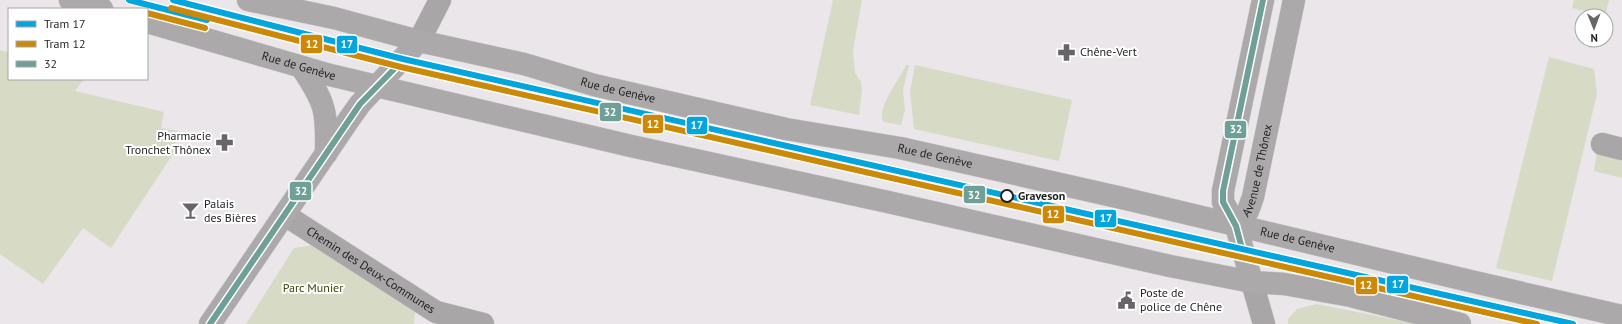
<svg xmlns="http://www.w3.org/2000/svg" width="1622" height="324" font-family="'PT Sans',sans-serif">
  <rect width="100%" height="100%" fill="#eae6e9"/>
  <!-- green -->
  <path fill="#d7dbc6" d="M 833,0 L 862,0 L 853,50 L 855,73 L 861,82 L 862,90 L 859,115 L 810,105 Z
    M 1574,0 L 1609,0 L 1605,16 L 1572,8 Z
    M 0,50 L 9,53 L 9,79 L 84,79 L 75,91 L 164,112 L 161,128 L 178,131 L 173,154 L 111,248 L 83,228 L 43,284 L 0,254 Z
    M 1549,57 L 1594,69 L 1597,94 L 1552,281 L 1496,268 Z
    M 906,65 L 909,65 L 903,90 L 905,110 L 901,125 L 883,122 C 877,106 900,79 906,65 Z
    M 915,65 L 1072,100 L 1059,161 L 914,129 L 910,92 Z
    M 1597,150 L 1622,157 L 1622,178 L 1594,171 Z
    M 314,245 L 415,311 L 414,324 L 246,324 L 294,248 Z
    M 1317,304 L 1417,324 L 1288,324 L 1288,319 L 1297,309 Z"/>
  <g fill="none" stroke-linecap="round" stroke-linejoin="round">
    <defs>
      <g id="minor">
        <path d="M 419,41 L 440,0"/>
        <path d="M 1602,144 L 1622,149"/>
        <path id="s1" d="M 285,215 L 436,312 L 483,324"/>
        <path d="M 1252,282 L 1264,324"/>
      </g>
      <g id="major">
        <path d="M 70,0 L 102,9"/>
        <path id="s2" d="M 248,0 L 334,18 L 419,41 L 524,64 L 594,85 L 786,129 L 900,148 L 1122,198 L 1470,281 L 1622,316"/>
        <path id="s3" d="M 147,22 L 330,75 L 631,146 L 888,202 L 1170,266 L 1252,282 L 1284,284 L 1351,296 L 1460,324"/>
        <path d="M 302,68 C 326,104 327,111 326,154"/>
        <path id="s4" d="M 1236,226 L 1248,211 L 1253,197 L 1294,0"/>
        <path d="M 1252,282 L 1236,226 L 1223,202 L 1223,191 L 1263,0"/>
        <path d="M 210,324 L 350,118 L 360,104 L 419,41"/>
      </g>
    </defs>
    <!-- minor casing -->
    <use href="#minor" stroke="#c5c3c5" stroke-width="23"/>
    <!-- major casing -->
    <use href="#major" stroke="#c5c3c5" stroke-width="23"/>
    <!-- minor -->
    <use href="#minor" stroke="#a8a6a7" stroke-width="22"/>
    <!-- major -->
    <use href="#major" stroke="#aba9aa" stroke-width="22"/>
    <defs>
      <path id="bus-1" d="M 399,64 L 1244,256
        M 1244,256 L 1236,226 L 1223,202 L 1223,191 L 1263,0
        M 210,324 L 360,104 L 399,64"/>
    </defs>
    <!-- bus-1 casing -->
    <use href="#bus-1" stroke="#fff" stroke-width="9"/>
    <!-- bus-1 -->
    <use href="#bus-1" stroke="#6fa097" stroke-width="6"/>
    <defs>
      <path id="tram-1" d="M 129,0 L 207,20
        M 173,0 L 403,59 L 1573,324"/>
      <path id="tram-2" d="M 171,8 L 401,67 L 1537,324
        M 147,13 L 205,28"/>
    </defs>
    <!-- tram-1 casing -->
    <use href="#tram-1" stroke="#fff" stroke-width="9"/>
    <!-- tram-2 casing -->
    <use href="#tram-2" stroke="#fff" stroke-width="9"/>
    <!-- tram-1 -->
    <use href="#tram-1" stroke="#02a5dd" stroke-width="6"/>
    <!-- tram-2 -->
    <use href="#tram-2" stroke="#cb8907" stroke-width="6"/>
  </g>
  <!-- icons -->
  <defs>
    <symbol id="pharmacy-bare" viewBox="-9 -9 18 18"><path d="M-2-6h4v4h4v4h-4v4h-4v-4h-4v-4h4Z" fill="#676567" stroke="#fff" stroke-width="2.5" paint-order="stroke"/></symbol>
    <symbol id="bar-bare" viewBox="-9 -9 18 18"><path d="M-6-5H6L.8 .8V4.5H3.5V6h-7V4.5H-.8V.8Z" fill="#676567" stroke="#fff" stroke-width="2.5" paint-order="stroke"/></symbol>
    <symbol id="civic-bare" viewBox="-9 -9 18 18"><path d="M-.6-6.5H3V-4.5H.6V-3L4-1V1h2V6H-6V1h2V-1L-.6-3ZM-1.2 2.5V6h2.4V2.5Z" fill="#676567" stroke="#fff" stroke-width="2.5" paint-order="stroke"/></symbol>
  </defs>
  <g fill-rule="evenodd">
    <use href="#pharmacy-bare" x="1054" y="40" width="25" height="25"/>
    <use href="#pharmacy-bare" x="212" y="130" width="25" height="25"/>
    <use href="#bar-bare" x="178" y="198" width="25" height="25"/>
    <use href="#civic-bare" x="1114" y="288" width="25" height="25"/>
  </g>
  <!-- markers -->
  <circle fill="#fff" stroke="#211f21" stroke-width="2" cx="1007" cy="196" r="6"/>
  <g text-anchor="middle" stroke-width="4" stroke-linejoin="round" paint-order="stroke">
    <!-- poi labels -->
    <g font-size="12" fill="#211f21" stroke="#fff" text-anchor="start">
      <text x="1080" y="56">Chêne-Vert</text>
      <text x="211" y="140" text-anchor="end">Pharmacie<tspan x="211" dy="14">Tronchet Thônex</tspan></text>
      <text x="204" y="208">Palais<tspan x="204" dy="14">des Bières</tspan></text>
      <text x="1140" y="297">Poste de<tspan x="1140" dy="14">police de Chêne</tspan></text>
    </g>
    <!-- street labels -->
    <g font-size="12" fill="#211f21" stroke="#fff">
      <text dy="4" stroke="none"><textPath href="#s3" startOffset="158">Rue de Genève</textPath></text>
      <text dy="4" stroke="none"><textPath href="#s2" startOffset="381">Rue de Genève</textPath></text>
      <text dy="4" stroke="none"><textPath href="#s2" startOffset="705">Rue de Genève</textPath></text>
      <text dy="4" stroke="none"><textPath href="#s4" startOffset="61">Avenue de Thônex</textPath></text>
      <text dy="4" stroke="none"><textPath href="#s2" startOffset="1077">Rue de Genève</textPath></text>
      <text dy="4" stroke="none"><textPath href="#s1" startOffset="102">Chemin des Deux-Communes</textPath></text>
    </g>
    <!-- stop labels -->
    <g font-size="12" font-weight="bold" fill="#211f21" stroke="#fff" text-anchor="start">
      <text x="1018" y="200">Graveson</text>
    </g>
    <!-- park labels -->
    <g font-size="12" fill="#394303" stroke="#fff">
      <text x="313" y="292">Parc Munier</text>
    </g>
  </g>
  <g stroke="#fff" stroke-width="1.5">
    <rect x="300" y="34" width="23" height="20" rx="4" fill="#cb8907"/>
    <rect x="336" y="35" width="22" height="19" rx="4" fill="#02a5dd"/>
    <rect x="599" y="102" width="23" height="20" rx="4" fill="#6fa097"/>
    <rect x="642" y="114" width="22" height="20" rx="4" fill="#cb8907"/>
    <rect x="686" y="116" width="22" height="19" rx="4" fill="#02a5dd"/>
    <rect x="1224" y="120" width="23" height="19" rx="4" fill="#6fa097"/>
    <rect x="289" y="181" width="23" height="20" rx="4" fill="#6fa097"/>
    <rect x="963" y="185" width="23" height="19" rx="4" fill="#6fa097"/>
    <rect x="1042" y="205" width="23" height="19" rx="4" fill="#cb8907"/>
    <rect x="1094" y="209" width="23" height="19" rx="4" fill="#02a5dd"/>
    <rect x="1386" y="275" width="23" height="19" rx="4" fill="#02a5dd"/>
    <rect x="1355" y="276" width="23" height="19" rx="4" fill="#cb8907"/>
  </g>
  <g font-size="11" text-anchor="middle" font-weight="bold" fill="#fff">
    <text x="312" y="48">12</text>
    <text x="347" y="48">17</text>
    <text x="610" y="116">32</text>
    <text x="653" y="128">12</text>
    <text x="697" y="129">17</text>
    <text x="1236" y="133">32</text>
    <text x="301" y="195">32</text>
    <text x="974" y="199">32</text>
    <text x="1053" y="218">12</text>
    <text x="1106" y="222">17</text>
    <text x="1398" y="288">17</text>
    <text x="1366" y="289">12</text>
  </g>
  <!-- legend -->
  <rect x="8" y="8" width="140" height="72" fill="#ffffff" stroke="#a6a5a6"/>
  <rect x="16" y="21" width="20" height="6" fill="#02a5dd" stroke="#a6a5a6"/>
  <text x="44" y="28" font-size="12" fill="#211f21">Tram 17</text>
  <rect x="16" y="41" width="20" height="6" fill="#cb8907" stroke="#a6a5a6"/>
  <text x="44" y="48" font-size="12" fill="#211f21">Tram 12</text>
  <rect x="16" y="61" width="20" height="6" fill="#6fa097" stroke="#a6a5a6"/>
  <text x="44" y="68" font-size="12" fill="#211f21">32</text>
  <!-- north arrow -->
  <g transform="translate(1594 28) rotate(179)"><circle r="19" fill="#ffffff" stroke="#a6a5a6"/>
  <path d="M0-3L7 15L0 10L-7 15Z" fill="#676567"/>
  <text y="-6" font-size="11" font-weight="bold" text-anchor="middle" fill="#211f21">N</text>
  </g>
</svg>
